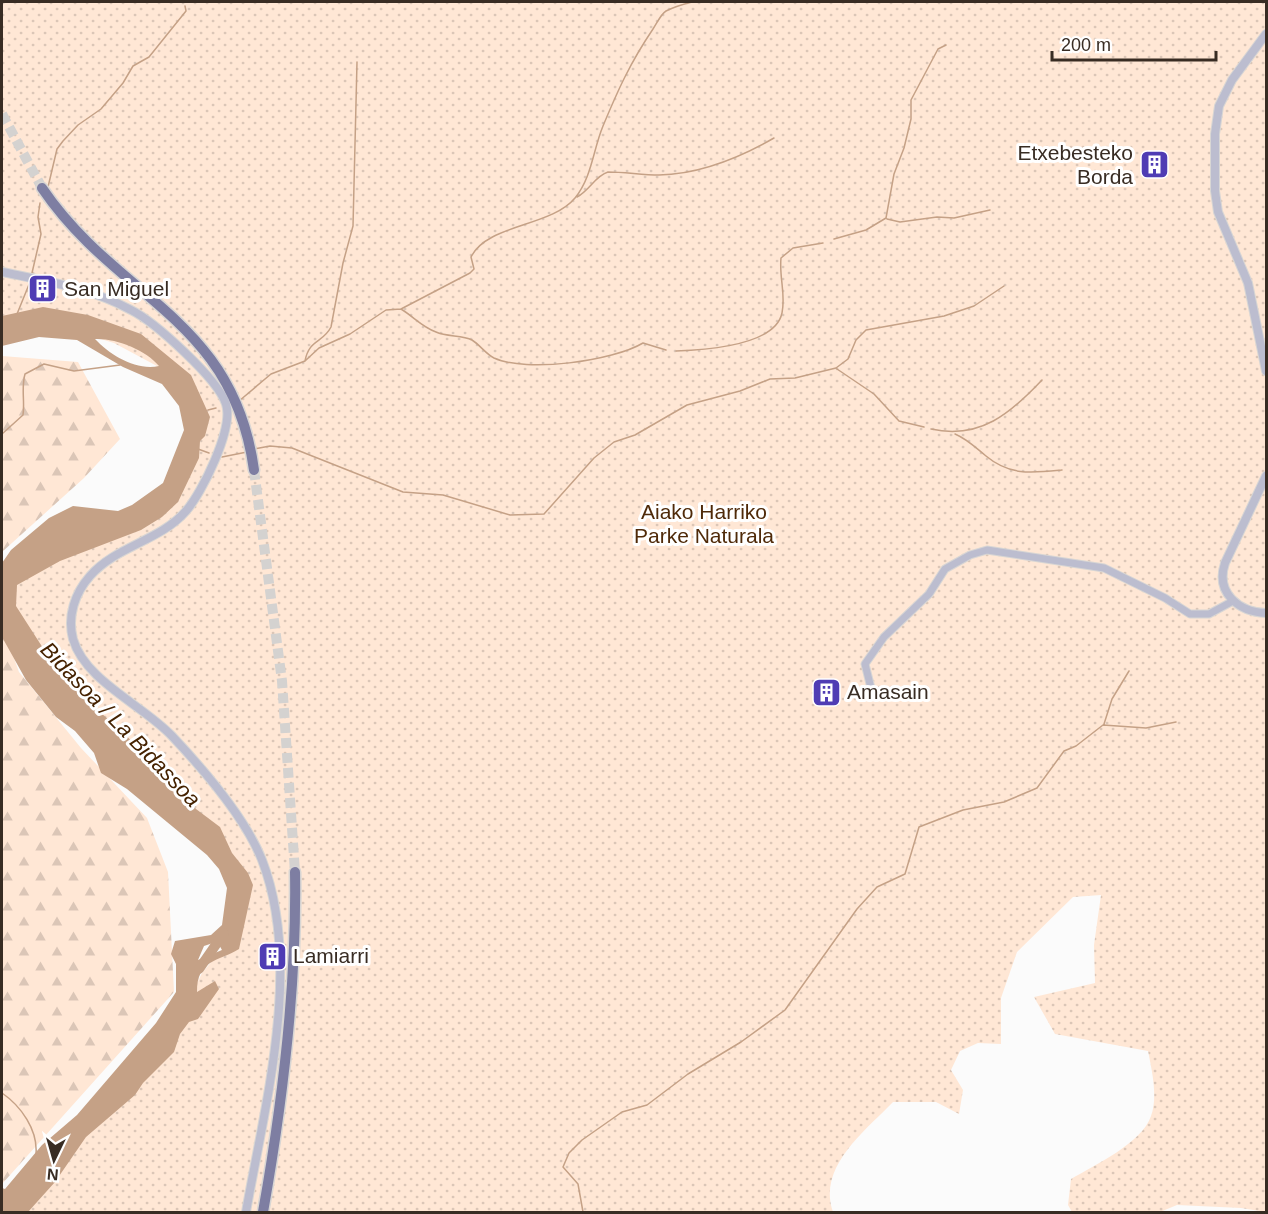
<svg xmlns="http://www.w3.org/2000/svg" width="1268" height="1214" font-family="Helvetica,sans-serif">
  <defs>
    <pattern id="forest-firs" width="22" height="20" patternUnits="userSpaceOnUse" patternTransform="scale(1.5)"><rect width="22" height="20" fill="#ffe7d5"/><path d="M5 1l3.5 6h-7zM16 11l3.5 6h-7z" fill="#dbc6b7"/></pattern>
    <pattern id="park-dots" width="8" height="8" patternUnits="userSpaceOnUse" patternTransform="scale(1.5)"><rect width="8" height="8" fill="#ffe7d5"/><path d="M2 2h.1M6 6h.1" fill="none" stroke="#dbc6b7" stroke-width="1.8" stroke-linecap="round"/></pattern>
  </defs>
  <rect width="100%" height="100%" fill="#fbfbfb"/>
  <!-- forest -->
  <path fill="url(#forest-firs)" d="M 2,356 L 78,362 L 120,439 L 84,478 L 2,552 Z
    M 2,625 L 19,672 L 81,748 L 147,818 L 168,872 L 174,992 L 2,1184 Z"/>
  <!-- park -->
  <path fill="url(#park-dots)" d="M 2,2 L 1266,2 L 1266,1212 L 1241,1208 L 1177,1205 L 1160,1212 L 1072,1212 L 1068,1205 L 1071,1179 C 1095,1165 1142,1143 1151,1116 C 1158,1097 1152,1071 1148,1051 L 1055,1034 L 1034,997 L 1095,983 L 1094,945 L 1101,895 L 1073,897 L 1017,952 L 1001,998 L 1001,1044 L 978,1043 L 960,1051 L 951,1070 L 963,1090 L 959,1114 L 936,1102 L 893,1102 C 865,1131 817,1167 833,1212 L 8,1212 L 186,1006 L 202,973 L 234,935 L 236,877 L 63,701 L 3,591 L 153,503 L 189,440 L 181,391 L 157,366 L 114,343 L 58,326 L 2,331 Z"/>
  <!-- water -->
  <path fill="#c5a186" fill-rule="evenodd" d="M 43,307 L 88,315 L 141,334 L 191,375 L 210,417 L 205,436 L 200,441 L 199,458 L 178,502 L 162,517 L 141,530 L 60,561 L 17,585 L 16,606 L 50,659 L 76,690 L 146,754 L 180,788 L 196,809 L 220,827 L 232,853 L 248,873 L 253,885 L 239,949 C 218,962 197,959 197,992 L 215,981 L 219,989 L 198,1019 L 189,1022 L 180,1034 L 174,1052 L 143,1083 L 135,1095 L 86,1137 L 55,1182 L 28,1212 L 2,1212 L 2,1188 L 5,1189 L 42,1145 L 77,1115 L 156,1023 L 176,992 L 176,964 L 171,954 L 175,941 L 211,935 L 222,925 L 227,888 L 219,869 L 207,855 L 127,789 L 101,773 L 94,753 L 75,731 L 56,717 L 26,680 L 2,637 L 2,563 L 11,550 L 49,518 L 73,506 L 118,511 L 132,505 L 163,483 L 184,430 L 179,406 L 162,384 L 123,367 L 77,340 L 39,337 L 2,346 L 2,316 ZM 95,339 C 116,338 146,350 159,366 C 136,371 110,355 95,339 ZM 213,943 L 218,943 L 222,950 L 198,960 L 204,946 Z"/>
  <g fill="none" stroke-linecap="round" stroke-linejoin="round">
    <!-- stream -->
    <path stroke="#c5a186" stroke-width="1.5" d="M 48,187 L 57,149 L 63,141 L 78,125 L 101,109 L 123,83 L 133,66 L 149,57 L 186,11 L 185,6
      M 577,197 C 590,190 595,176 608,172 C 625,172 642,175 659,175 C 700,174 739,158 774,138
      M 887,219 L 900,222 L 937,217 L 954,218 L 990,210
      M 834,239 L 866,230 L 886,218 L 894,174 L 904,148 L 911,119 L 911,100 L 938,49 L 946,45
      M 32,273 L 41,234 L 38,217 L 40,203
      M 401,309 L 470,273 L 474,269 L 471,257 C 487,224 551,227 575,198 C 592,177 593,150 603,126 C 618,90 630,63 653,29 C 657,23 661,14 666,11 C 674,7 684,4 692,2
      M 17,314 L 30,282
      M 676,351 C 702,350 775,346 782,313 C 786,294 779,278 781,258 L 793,248 L 823,243
      M 305,361 C 309,339 323,343 331,327 L 343,263 L 353,226 L 357,62
      M 837,369 L 874,394 L 899,421 L 924,427
      M 239,401 L 271,374 L 305,361 L 319,348 L 350,334 L 386,310 L 401,309 C 414,317 422,327 436,332 C 447,337 462,335 472,340 C 480,345 486,354 494,358 C 526,373 613,361 643,343 L 666,350
      M 208,410 L 216,408
      M 931,429 C 980,440 1011,413 1042,380
      M 2,434 L 23,415 C 25,401 21,388 25,374 L 44,364 L 74,371 L 120,365
      M 955,434 C 967,439 975,447 986,456 C 1010,476 1032,473 1062,470
      M 198,449 L 209,453
      M 254,449 L 270,446 L 292,448 L 403,492 L 443,495 L 510,515 L 544,514 L 594,458 L 614,442 L 635,435 L 687,405 L 740,391 L 770,379 L 795,378 L 836,368 L 848,359 L 856,340 L 866,330 L 944,316 L 974,306 L 1004,286
      M 222,457 L 247,452
      M 1104,724 L 1112,699 L 1129,671
      M 2,1093 C 21,1106 38,1130 36,1154
      M 583,1212 L 578,1184 L 563,1167 L 569,1153 L 582,1140 L 622,1112 L 647,1105 L 688,1074 L 741,1042 L 785,1010 L 857,909 L 877,887 L 905,874 L 919,827 L 963,810 L 1004,802 L 1037,788 L 1064,751 L 1076,746 L 1103,725 L 1146,728 L 1176,722"/>
    <!-- river -->
    <path stroke="#c5a186" stroke-width="10" d="M 199,969 L 224,933"/>
    <!-- trunk-tunnel -->
    <path stroke="#d4d2d0" stroke-width="10" stroke-dasharray="10 5" stroke-linecap="butt" d="M 2,114 L 42,188
      M 254,470 L 282,681 L 295,872"/>
    <defs>
      <path id="minor" d="M 872,692 L 865,664 L 884,637 L 929,594 L 945,569 L 970,555 L 987,550 L 1104,568 L 1165,598 L 1190,614 L 1209,614 L 1233,601"/>
      <path id="tertiary" d="M 1266,34 L 1232,80 L 1219,106 L 1215,134 L 1215,191 L 1218,212 L 1248,283 L 1266,371
        M 2,272 C 46,281 91,288 131,310 C 155,322 218,379 226,404 C 234,428 202,493 186,511 C 160,541 116,546 90,576 C 75,593 67,616 73,639 C 85,681 143,705 172,736 C 204,770 245,817 262,860 C 303,966 265,1104 246,1212
        M 1266,476 L 1225,563 C 1215,593 1239,612 1266,613"/>
      <path id="trunk" d="M 42,188 C 118,300 233,317 254,470
        M 263,1212 C 283,1100 297,986 295,872"/>
    </defs>
    <!-- minor casing -->
    <use href="#minor" stroke="#d8d6d4" stroke-width="9"/>
    <!-- tertiary casing -->
    <use href="#tertiary" stroke="#d8d6d4" stroke-width="10"/>
    <!-- trunk casing -->
    <use href="#trunk" stroke="#d8d6d4" stroke-width="13"/>
    <!-- minor -->
    <use href="#minor" stroke="#bcbdcf" stroke-width="7"/>
    <!-- tertiary -->
    <use href="#tertiary" stroke="#bcbdcf" stroke-width="8"/>
    <!-- trunk -->
    <use href="#trunk" stroke="#7e7ea2" stroke-width="10"/>
  </g>
  <!-- icons -->
  <defs>
    <symbol id="building-square" viewBox="-11 -11 22 22"><rect x="-9" y="-9" width="18" height="18" rx="4" fill="#4f3cb4" stroke="#fff"/><path d="M-4-6H4V6H1V3H-1V6H-4ZM-2.5-4.3h1.7v1.8h-1.7ZM.8-4.3h1.7v1.8H.8ZM-2.5-1h1.7V.8h-1.7ZM.8-1h1.7V.8H.8Z" fill="#fff"/></symbol>
  </defs>
  <g fill-rule="evenodd">
    <use href="#building-square" x="1138" y="148" width="33" height="33"/>
    <use href="#building-square" x="26" y="272" width="33" height="33"/>
    <use href="#building-square" x="810" y="676" width="33" height="33"/>
    <use href="#building-square" x="256" y="940" width="33" height="33"/>
  </g>
  <g text-anchor="middle" stroke-width="6" stroke-linejoin="round" paint-order="stroke">
    <!-- poi labels -->
    <g font-size="21" fill="#382c23" stroke="#fff" text-anchor="start">
      <text x="1133" y="160" text-anchor="end">Etxebesteko<tspan x="1133" dy="24">Borda</tspan></text>
      <text x="64" y="296">San Miguel</text>
      <text x="847" y="699">Amasain</text>
      <text x="293" y="963">Lamiarri</text>
    </g>
    <!-- park labels -->
    <g font-size="21" fill="#4f2a09" stroke="#fff">
      <text x="704" y="519">Aiako Harriko<tspan x="704" dy="24">Parke Naturala</tspan></text>
    </g>
    <!-- water labels -->
    <g font-size="22" font-style="italic" fill="#452200" stroke="#fff">
      <text transform="translate(121 724) rotate(46)" y="8">Bidasoa / La Bidassoa</text>
    </g>
  </g>
  <!-- border -->
  <rect width="1268" height="1214" fill="none" stroke="#382c23" stroke-width="6"/>
  <!-- north arrow -->
  <g transform="translate(54 1160) rotate(185)" stroke="#ffffff" stroke-width="4.5" paint-order="stroke">
  <path d="M0-4.5L10 22L0 15L-10 22Z" fill="#382c23"/>
  <text y="-9" font-size="16" font-weight="bold" text-anchor="middle" fill="#382c23">N</text>
  </g>
  <!-- scale -->
  <path d="M1052 51v9h164v-9" fill="none" stroke="#382c23" stroke-width="3"/>
  <text x="1061" y="51" font-size="18" fill="#382c23" stroke="#ffffff" stroke-width="4.5" paint-order="stroke">200 m</text>
</svg>
